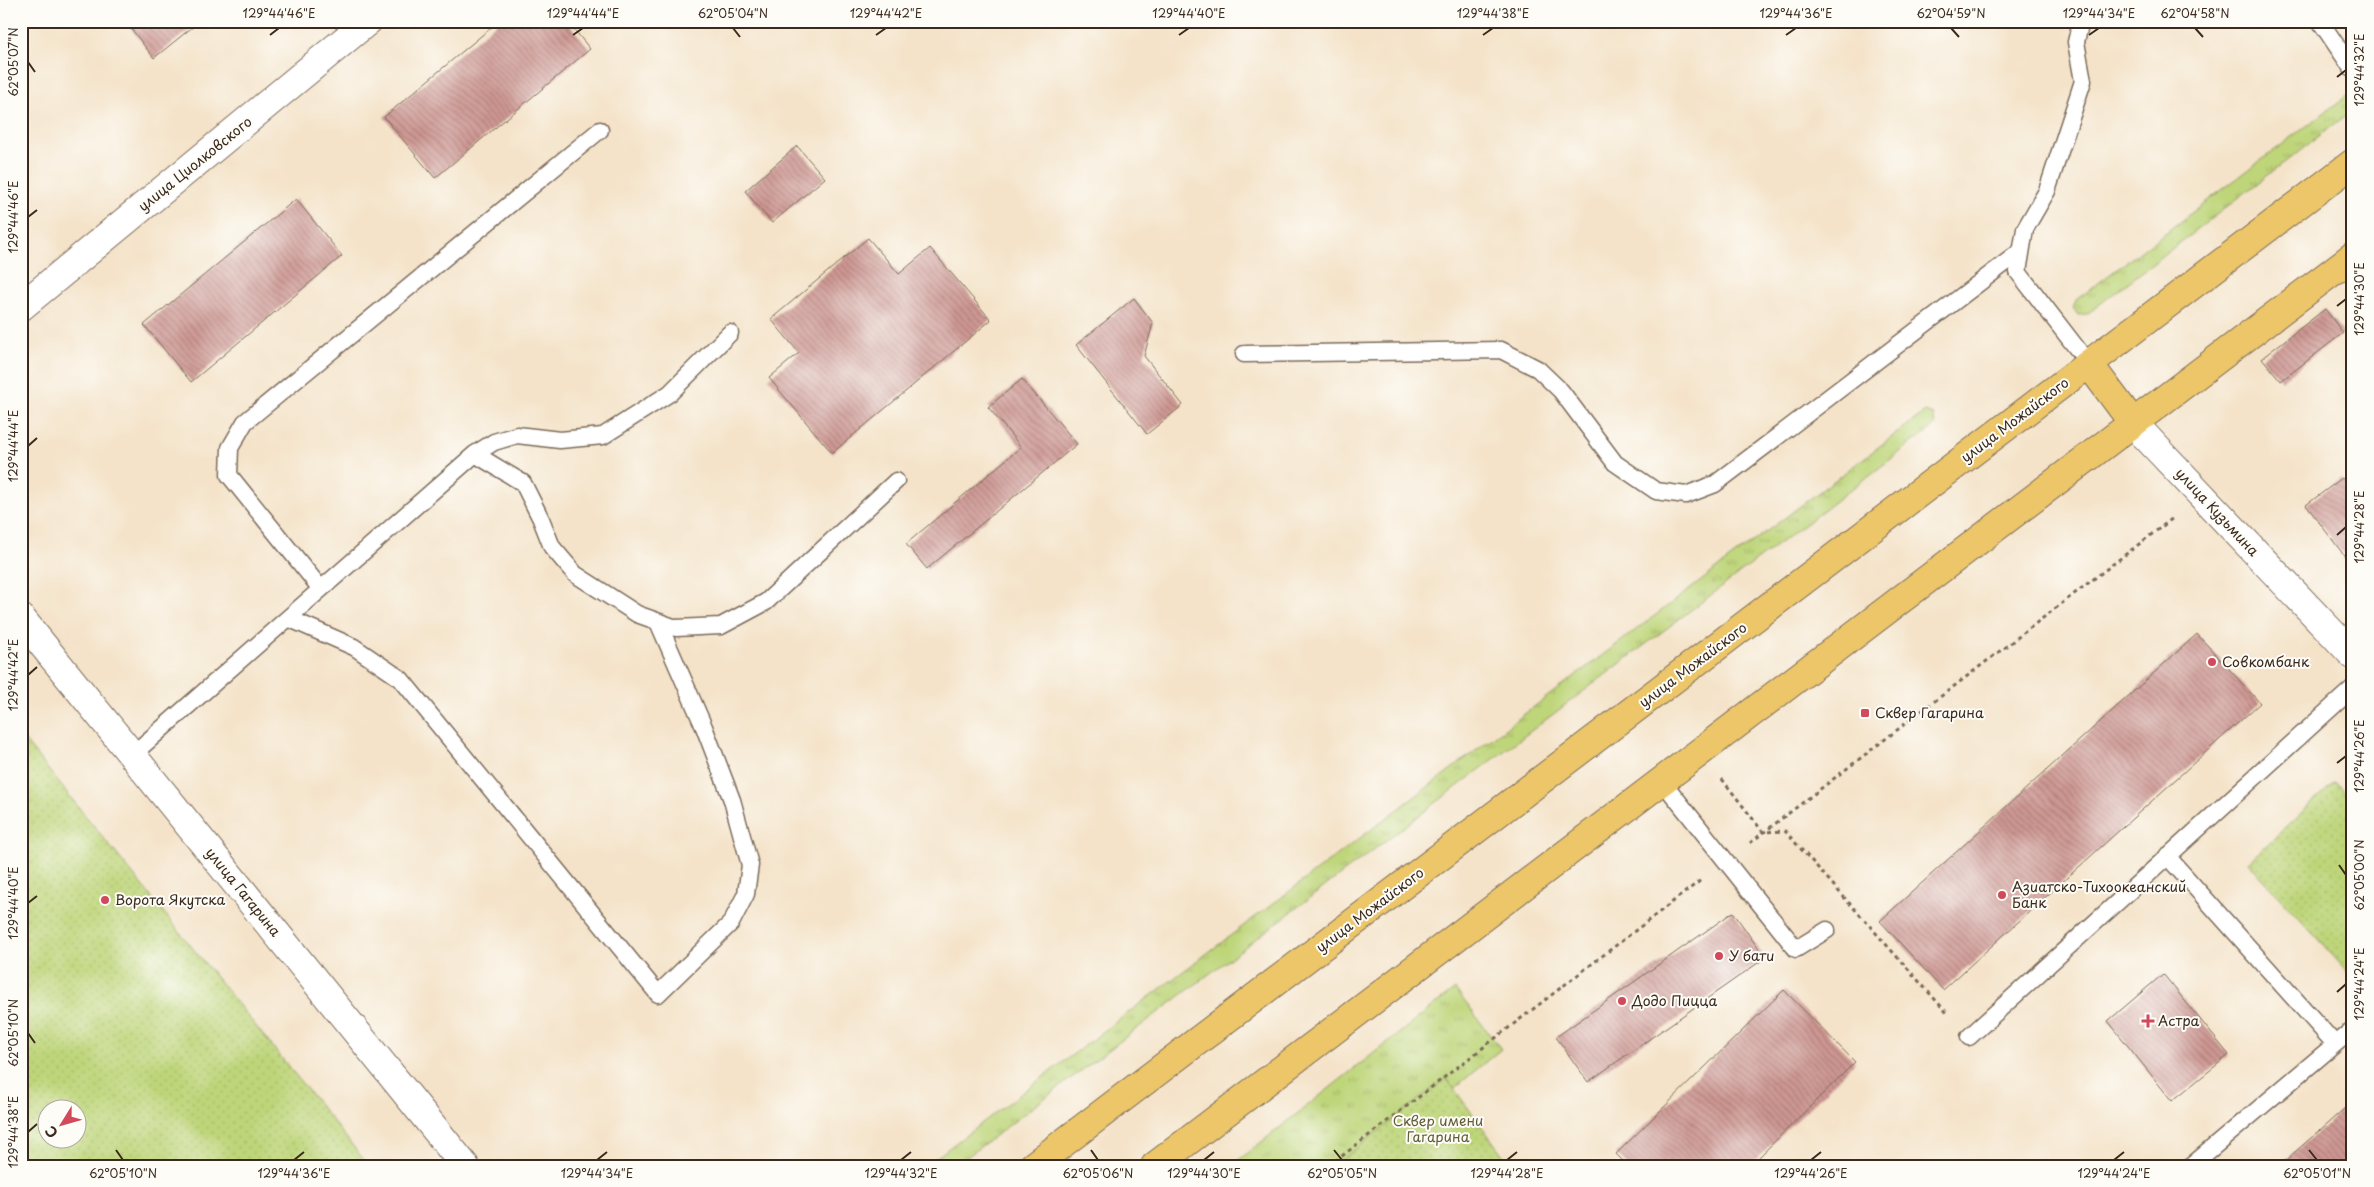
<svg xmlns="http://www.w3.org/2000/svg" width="2374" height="1187" font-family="'Playpen Sans',sans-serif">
  <defs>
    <pattern id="grass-tufts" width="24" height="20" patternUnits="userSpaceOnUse" patternTransform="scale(1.25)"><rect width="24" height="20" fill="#bed579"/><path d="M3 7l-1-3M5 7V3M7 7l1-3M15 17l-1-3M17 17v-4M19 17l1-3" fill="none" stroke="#a4b768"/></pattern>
    <pattern id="park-dots" width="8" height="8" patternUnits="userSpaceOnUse" patternTransform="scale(1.25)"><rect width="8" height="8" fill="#bed579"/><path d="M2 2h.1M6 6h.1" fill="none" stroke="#a4b768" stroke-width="1.8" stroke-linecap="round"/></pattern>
    <pattern id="building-back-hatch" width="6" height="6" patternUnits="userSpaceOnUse" patternTransform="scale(1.25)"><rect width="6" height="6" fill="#ce9793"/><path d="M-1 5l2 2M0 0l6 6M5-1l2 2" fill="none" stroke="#a87b77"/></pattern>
  </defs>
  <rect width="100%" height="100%" fill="#fdfcf7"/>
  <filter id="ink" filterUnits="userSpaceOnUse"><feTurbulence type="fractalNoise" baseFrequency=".02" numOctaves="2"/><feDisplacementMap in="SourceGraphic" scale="10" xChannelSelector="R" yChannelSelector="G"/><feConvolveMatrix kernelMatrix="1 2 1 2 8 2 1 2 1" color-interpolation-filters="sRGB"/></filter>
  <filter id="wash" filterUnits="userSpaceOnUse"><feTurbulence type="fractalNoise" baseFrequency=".0096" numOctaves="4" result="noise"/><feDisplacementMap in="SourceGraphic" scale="20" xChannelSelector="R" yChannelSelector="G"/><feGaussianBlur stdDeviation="1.12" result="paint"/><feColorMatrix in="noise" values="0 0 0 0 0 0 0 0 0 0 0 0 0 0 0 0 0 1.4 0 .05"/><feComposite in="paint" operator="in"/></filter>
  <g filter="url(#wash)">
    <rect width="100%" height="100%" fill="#f4e3c9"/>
    <!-- grass -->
    <path fill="url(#grass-tufts)" stroke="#7c804c" d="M 2353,91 L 2353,110 L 2087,314 L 2078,315 L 2073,308 L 2076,300 Z
      M 1925,412 L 1933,415 L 1935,424 L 1932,428 L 955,1166 L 925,1166 Z
      M 1455,989 L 1501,1049 L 1414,1122 L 1344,1166 L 1231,1166 Z"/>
    <!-- park -->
    <path fill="url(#park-dots)" stroke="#7c804c" fill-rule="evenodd" d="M 21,736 L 369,1166 L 21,1166 ZM 48,1110 L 78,1110 L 78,1140 L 48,1140 Z
      M 2335,782 L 2353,801 L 2353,978 L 2248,862 Z
      M 1446,1078 L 1511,1166 L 1334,1166 Z"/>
    <g id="blocks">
      <!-- building -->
      <path fill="url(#building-back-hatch)" d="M 125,21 L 200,21 L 154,58 Z
        M 499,21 L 567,21 L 590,49 L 435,178 L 384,117 Z
        M 797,146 L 825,178 L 772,223 L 745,191 Z
        M 296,199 L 342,256 L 191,382 L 144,325 Z
        M 868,238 L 899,274 L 930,248 L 991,320 L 832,453 L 769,378 L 799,353 L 771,319 Z
        M 1134,298 L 1153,323 L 1144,356 L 1183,405 L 1147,434 L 1076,345 Z
        M 2325,309 L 2343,333 L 2281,381 L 2262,358 Z
        M 1022,379 L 1077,444 L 927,569 L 906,544 L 1021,447 L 988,407 Z
        M 2342,478 L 2353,492 L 2353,567 L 2306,505 Z
        M 2197,634 L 2260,703 L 1943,990 L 1880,921 Z
        M 1733,912 L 1765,958 L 1588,1082 L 1556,1037 Z
        M 2163,974 L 2229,1055 L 2172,1101 L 2108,1021 Z
        M 1784,990 L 1855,1062 L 1750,1166 L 1628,1166 L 1616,1154 Z
        M 2353,1101 L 2353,1166 L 2279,1166 Z"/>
    </g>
  </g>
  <g filter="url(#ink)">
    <use href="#blocks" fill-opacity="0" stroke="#7c6b5a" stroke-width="1"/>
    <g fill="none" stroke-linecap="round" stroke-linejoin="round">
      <defs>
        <path id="lane" d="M 2081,21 L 2076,42 L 2083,81 L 2047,191 L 2025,229 L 2018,272 L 2089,364
          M 2320,21 L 2353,70
          M 1244,354 L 1501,350 L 1538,369 L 1561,391 L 1615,463 L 1656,491 L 1686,495 L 1715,484 L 2021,251
          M 475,454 L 523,483 L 541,519 L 552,547 L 575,574 L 637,614 L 676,628 L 721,626 L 766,602 L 896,481
          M 321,589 L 229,475 L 230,448 L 245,422 L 600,130
          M 288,618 L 354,647 L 401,679 L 658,994 L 731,923 L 746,894 L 750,865 L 732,800 L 704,727 L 658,622
          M 132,755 L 475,454 L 494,442 L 517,435 L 560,440 L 603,436 L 670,393 L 730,333
          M 1662,781 L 1796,949 L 1827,930
          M 2167,856 L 2335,1044
          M 1969,1037 L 2353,688
          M 2191,1166 L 2353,1029"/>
        <path id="street" d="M 21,307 L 368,21
          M 2133,423 L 2353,655
          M 21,618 L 465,1166"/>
        <path id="primary" d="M 2089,364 L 2133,423
          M 1033,1166 L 2353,163
          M 1155,1166 L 2353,256"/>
      </defs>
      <!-- lane casing -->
      <use href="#lane" stroke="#7c6b5a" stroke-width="19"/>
      <!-- street casing -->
      <use href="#street" stroke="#7c6b5a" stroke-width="30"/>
      <!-- primary casing -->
      <use href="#primary" stroke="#7c6b5a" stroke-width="30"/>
      <!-- path -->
      <path stroke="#7c6b5a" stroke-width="3" stroke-dasharray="4 4" stroke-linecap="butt" d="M 1722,779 L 1763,832 L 1785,831 L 1949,1015
        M 1750,843 L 2173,518
        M 1329,1166 L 1701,880"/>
      <!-- lane -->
      <use href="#lane" stroke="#fff" stroke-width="16"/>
      <!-- street -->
      <use href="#street" stroke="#fff" stroke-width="28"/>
      <!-- primary -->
      <use href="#primary" stroke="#ecc669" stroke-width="28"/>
    </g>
  </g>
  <!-- ticks -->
  <path fill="none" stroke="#3b2a1e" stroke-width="2" d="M 733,28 L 740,37M 1951,28 L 1959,37M 2195,28 L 2203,37M 270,35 L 279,28M 573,35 L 583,28M 876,35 L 886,28M 1179,35 L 1189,28M 1483,35 L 1493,28M 1786,35 L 1796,28M 2089,35 L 2099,28M 28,62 L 35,72M 2337,77 L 2346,70M 28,217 L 37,210M 2337,306 L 2346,299M 28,446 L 37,438M 2337,535 L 2346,527M 28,675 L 37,667M 2337,763 L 2346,756M 2339,865 L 2346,875M 28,903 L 37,896M 2337,992 L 2346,984M 28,1033 L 35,1043M 28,1132 L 37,1124M 116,1150 L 123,1160M 1091,1150 L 1098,1160M 1334,1150 L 1342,1160M 2309,1150 L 2317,1160M 294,1160 L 304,1152M 597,1160 L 607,1152M 901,1160 L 911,1152M 1204,1160 L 1214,1152M 1507,1160 L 1517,1152M 1811,1160 L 1821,1152M 2114,1160 L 2124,1152"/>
  <!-- markers -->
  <g fill="#d1495b" stroke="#fdfcf7" stroke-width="2">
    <circle cx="2212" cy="662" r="5"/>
    <rect x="1860" y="708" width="10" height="10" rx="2.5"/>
    <circle cx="2002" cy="895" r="5"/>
    <circle cx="105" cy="900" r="5"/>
    <circle cx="1719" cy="956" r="5"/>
    <circle cx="1622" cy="1001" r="5"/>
    <path d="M2145.5 1013.5h5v5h5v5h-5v5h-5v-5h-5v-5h5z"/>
  </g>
  <g text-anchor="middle" stroke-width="4" stroke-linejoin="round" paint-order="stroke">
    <!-- street labels -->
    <g font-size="14" fill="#3b2a1e" stroke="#fdfcf7">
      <text transform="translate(195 164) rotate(-39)" y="5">улица Циолковского</text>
      <text transform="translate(2015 420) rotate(-37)" y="5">улица Можайского</text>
      <text transform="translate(2217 512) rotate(47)" y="5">улица Кузьмина</text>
      <text transform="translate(1693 665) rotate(-37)" y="5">улица Можайского</text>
      <text transform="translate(243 892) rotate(51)" y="5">улица Гагарина</text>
      <text transform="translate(1370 910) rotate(-37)" y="5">улица Можайского</text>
    </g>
    <!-- poi labels -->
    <g font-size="14" fill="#3b2a1e" stroke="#fdfcf7" text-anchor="start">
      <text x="2222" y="667">Совкомбанк</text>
      <text x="1875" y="718">Сквер Гагарина</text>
      <text x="2012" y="892">Азиатско-Тихоокеанский<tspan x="2012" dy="16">Банк</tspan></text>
      <text x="115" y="905">Ворота Якутска</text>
      <text x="1729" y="961">У бати</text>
      <text x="1632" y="1006">Додо Пицца</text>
      <text x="2158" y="1026">Астра</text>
    </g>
    <!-- park labels -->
    <g font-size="14" fill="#625d39" stroke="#fdfcf7">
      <text x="1438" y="1126">Сквер имени<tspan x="1438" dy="16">Гагарина</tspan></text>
    </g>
  </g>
  <!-- margin -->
  <rect width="2374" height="1187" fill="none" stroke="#fdfcf7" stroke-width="55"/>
  <!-- north arrow -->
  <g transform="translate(62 1124) rotate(233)"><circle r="24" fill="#fdfcf7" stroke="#afa8a0"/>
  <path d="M0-4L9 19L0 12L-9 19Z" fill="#d1495b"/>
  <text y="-8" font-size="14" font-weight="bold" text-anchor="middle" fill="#3b2a1e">С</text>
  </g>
  <rect x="28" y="28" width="2318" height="1132" fill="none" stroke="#3b2a1e" stroke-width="2"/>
  <g font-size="12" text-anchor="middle" fill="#3b2a1e">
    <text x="279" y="18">129°44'46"E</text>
    <text x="583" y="18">129°44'44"E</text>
    <text x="733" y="18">62°05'04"N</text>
    <text x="886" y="18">129°44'42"E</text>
    <text x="1189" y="18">129°44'40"E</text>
    <text x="1493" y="18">129°44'38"E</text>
    <text x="1796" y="18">129°44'36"E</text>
    <text x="1951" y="18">62°04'59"N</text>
    <text x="2099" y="18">129°44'34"E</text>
    <text x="2195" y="18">62°04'58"N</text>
    <text transform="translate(14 62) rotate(-90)" y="4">62°05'07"N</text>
    <text transform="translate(2360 70) rotate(-90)" y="4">129°44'32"E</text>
    <text transform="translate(14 217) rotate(-90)" y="4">129°44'46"E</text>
    <text transform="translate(2360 299) rotate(-90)" y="4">129°44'30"E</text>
    <text transform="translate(14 446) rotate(-90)" y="4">129°44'44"E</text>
    <text transform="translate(2360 527) rotate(-90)" y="4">129°44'28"E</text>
    <text transform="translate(14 675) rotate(-90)" y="4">129°44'42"E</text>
    <text transform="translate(2360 756) rotate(-90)" y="4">129°44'26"E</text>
    <text transform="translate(2360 875) rotate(-90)" y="4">62°05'00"N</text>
    <text transform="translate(14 903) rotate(-90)" y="4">129°44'40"E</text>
    <text transform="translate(2360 984) rotate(-90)" y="4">129°44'24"E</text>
    <text transform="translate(14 1033) rotate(-90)" y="4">62°05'10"N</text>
    <text transform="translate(14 1132) rotate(-90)" y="4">129°44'38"E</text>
    <text x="123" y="1178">62°05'10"N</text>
    <text x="294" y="1178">129°44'36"E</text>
    <text x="597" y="1178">129°44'34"E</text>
    <text x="901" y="1178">129°44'32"E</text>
    <text x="1098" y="1178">62°05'06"N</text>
    <text x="1204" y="1178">129°44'30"E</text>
    <text x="1342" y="1178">62°05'05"N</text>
    <text x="1507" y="1178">129°44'28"E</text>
    <text x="1811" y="1178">129°44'26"E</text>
    <text x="2114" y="1178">129°44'24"E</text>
    <text x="2317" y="1178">62°05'01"N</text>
  </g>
</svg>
